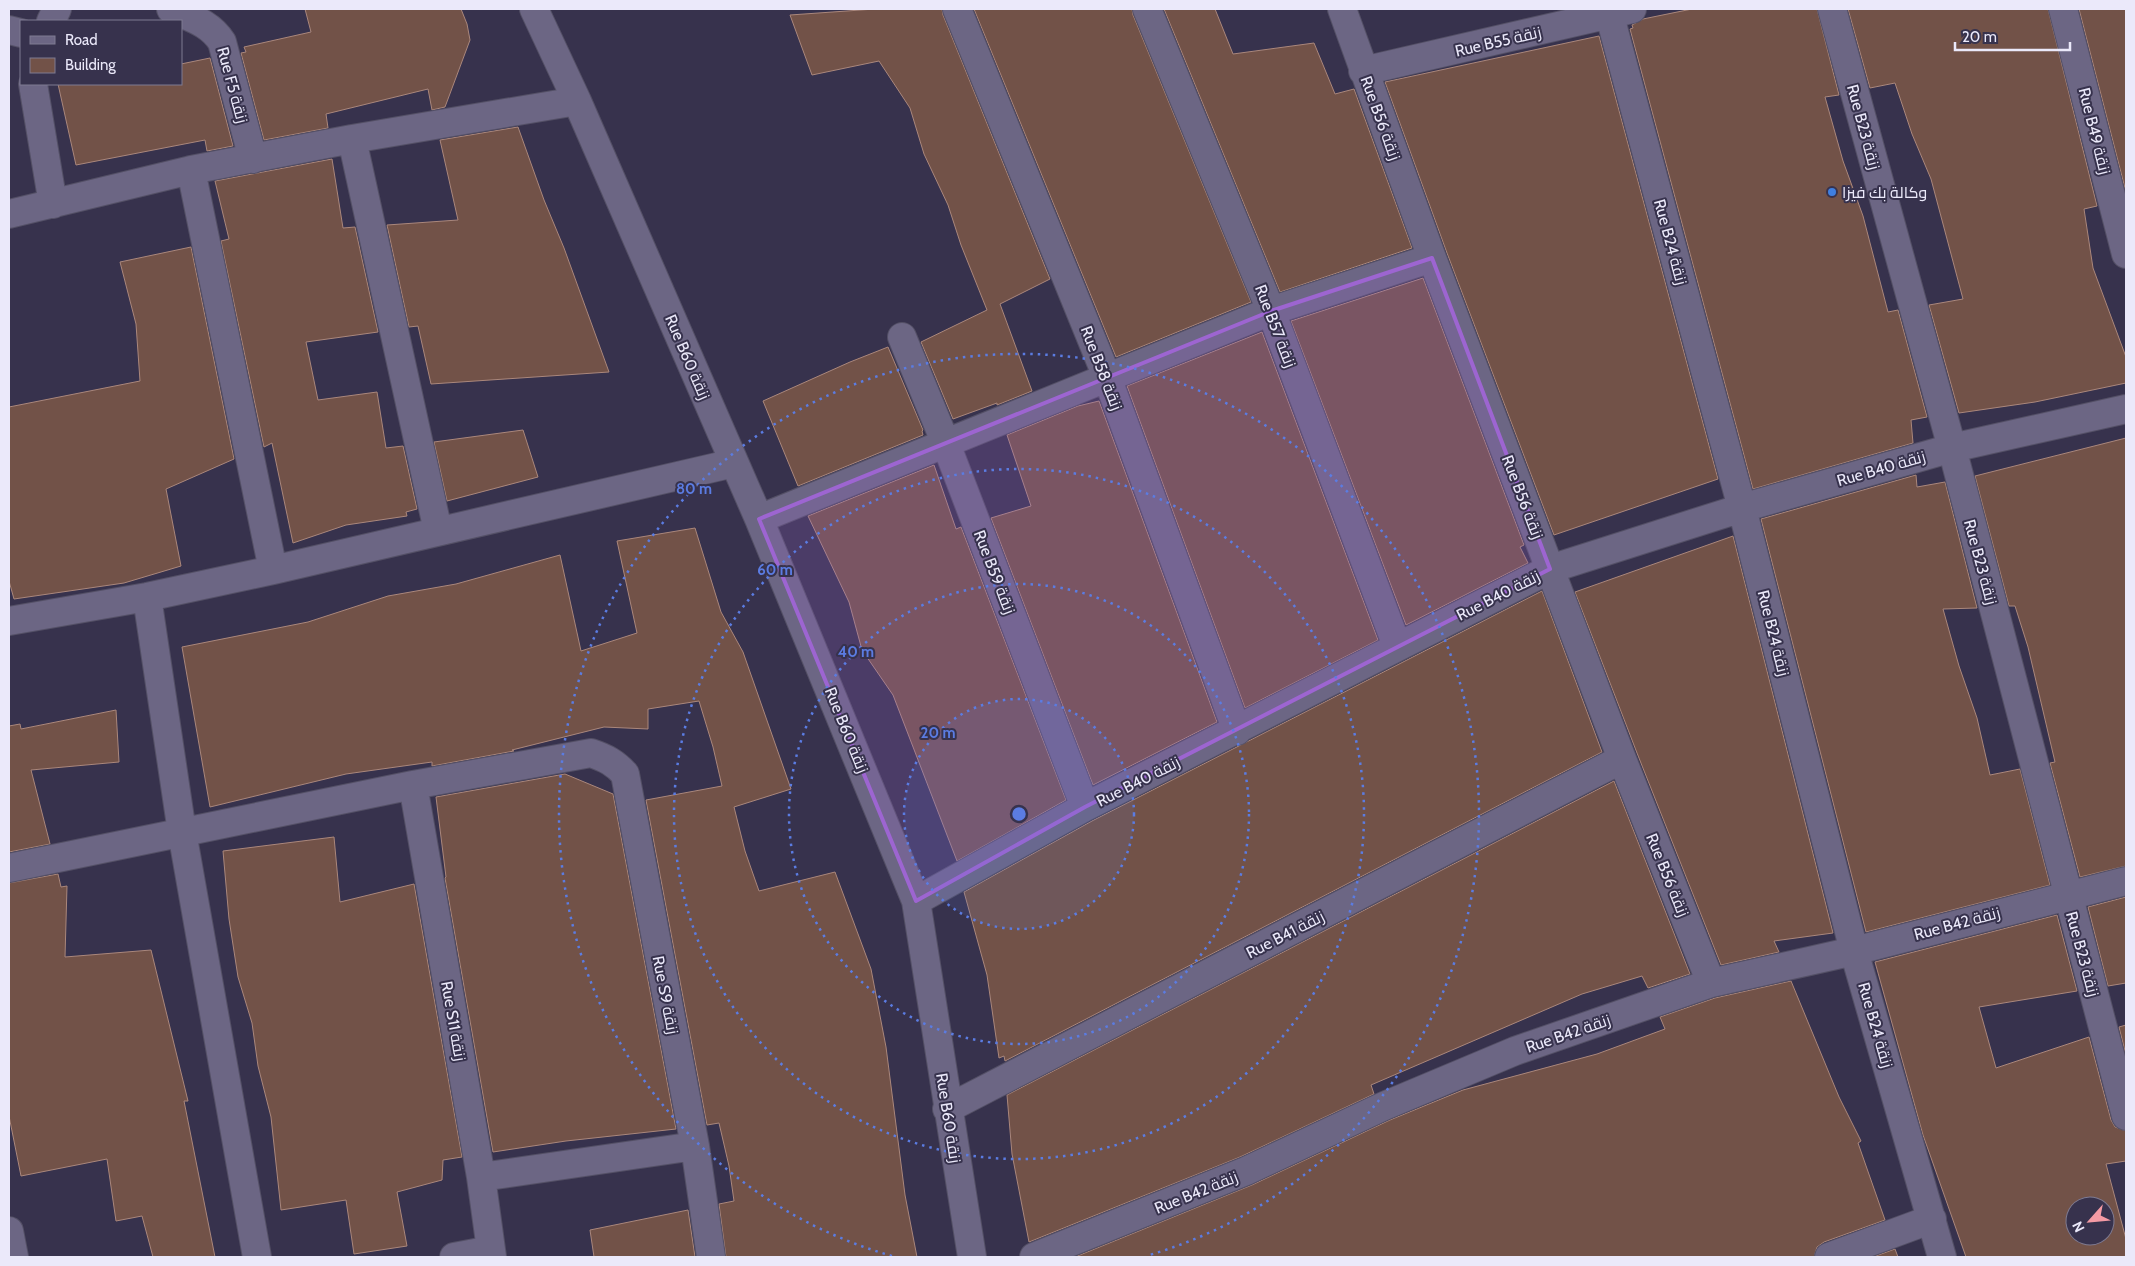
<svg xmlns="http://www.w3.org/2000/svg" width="2135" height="1266" font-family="Cabin,Cairo,sans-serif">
  <rect width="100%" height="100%" fill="#37324d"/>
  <!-- building -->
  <path fill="#725248" stroke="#aa877c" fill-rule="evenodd" d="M 305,9 L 461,9 L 467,24 L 470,40 L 445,107 L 432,110 L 428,89 L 326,114 L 328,128 L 264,140 L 241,53 L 246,52 L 244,47 L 311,32 Z
    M 875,9 L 942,9 L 943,15 L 1050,279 L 1000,304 L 1032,391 L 997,405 L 997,403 L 953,419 L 921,342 L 987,310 L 961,245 L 948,205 L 924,154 L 910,108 L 879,61 L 812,75 L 790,15 Z
    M 974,9 L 1132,9 L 1133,15 L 1251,302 L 1116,357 Z
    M 1164,9 L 1215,9 L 1233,54 L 1314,43 L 1335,94 L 1354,89 L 1412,248 L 1280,292 Z
    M 1692,9 L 1817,9 L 1839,95 L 1825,97 L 1843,161 L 1863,216 L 1888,312 L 1898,310 L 1927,417 L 1911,420 L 1913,443 L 1753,489 L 1630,29 L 1633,28 L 1632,25 L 1643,19 Z
    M 1848,9 L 2048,9 L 2097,206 L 2084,209 L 2093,268 L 2126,357 L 2126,383 L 2035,402 L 1959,413 L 1929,305 L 1963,299 L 1931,179 L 1912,134 L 1895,83 L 1870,88 Z
    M 2079,9 L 2126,9 L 2126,192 Z
    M 1599,36 L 1718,479 L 1554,535 L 1447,253 L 1385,82 Z
    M 210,58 L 233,146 L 207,151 L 205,140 L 76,165 L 58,84 L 181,84 L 181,64 Z
    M 518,127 L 544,200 L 564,248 L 609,372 L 431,384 L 418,326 L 409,327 L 387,225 L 458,220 L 440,140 Z
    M 332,159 L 343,228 L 355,227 L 378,332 L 306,342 L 318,400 L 377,392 L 386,448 L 403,446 L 417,509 L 406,512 L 407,516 L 346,525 L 293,543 L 272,443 L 264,447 L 221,241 L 229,239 L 215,181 Z
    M 191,247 L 234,459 L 166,489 L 181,566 L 124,583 L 14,599 L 9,581 L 9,407 L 140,381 L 136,324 L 120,262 Z
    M 1423,278 L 1524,545 L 1520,547 L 1528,563 L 1406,625 L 1291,321 Z
    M 1262,332 L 1378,640 L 1245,708 L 1127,386 Z
    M 888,347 L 923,430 L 922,431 L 923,435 L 798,486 L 763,401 L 850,362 Z
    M 1099,401 L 1217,722 L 1093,785 L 991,518 L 1031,506 L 1007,435 L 1078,406 Z
    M 523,430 L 538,477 L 447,501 L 434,442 Z
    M 2126,438 L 2126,866 L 2080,877 L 2050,763 L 2055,762 L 2028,647 L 2015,606 L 2009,606 L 1975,476 Z
    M 934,465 L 956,529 L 961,527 L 1066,800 L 957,861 L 893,695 L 862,650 L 849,602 L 808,516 Z
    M 1916,475 L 1917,487 L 1945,482 L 1977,608 L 1943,609 L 1959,666 L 1977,718 L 1990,775 L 2020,769 L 2050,885 L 1866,932 L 1761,519 Z
    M 695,528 L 721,612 L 743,652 L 791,789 L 734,807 L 745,851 L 759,891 L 835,872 L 871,969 L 886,1047 L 905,1195 L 917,1257 L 726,1257 L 719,1204 L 734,1201 L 729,1166 L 719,1123 L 707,1125 L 646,800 L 722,786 L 713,747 L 699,701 L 648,709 L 648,729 L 604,727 L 512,750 L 514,751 L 432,766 L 432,762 L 346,774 L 210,807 L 182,647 L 308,622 L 388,596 L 456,584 L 560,555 L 581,651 L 637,633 L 617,541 Z
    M 1733,536 L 1833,933 L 1774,941 L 1779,952 L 1721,965 L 1637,753 L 1575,592 Z
    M 1542,591 L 1602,752 L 1005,1061 L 1004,1056 L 999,1058 L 987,975 L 964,892 L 1092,821 Z
    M 116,710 L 119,762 L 31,770 L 50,844 L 9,852 L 9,726 L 20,724 L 21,729 Z
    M 565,774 L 613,794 L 676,1129 L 566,1141 L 493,1152 L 445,878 L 446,877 L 436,797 Z
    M 1614,781 L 1690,974 L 1648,988 L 1642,976 L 1582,994 L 1371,1085 L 1374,1094 L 1240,1157 L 1029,1242 L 1012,1154 L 1007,1095 Z
    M 334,837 L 340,902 L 414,884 L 462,1157 L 443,1160 L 442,1180 L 397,1192 L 407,1246 L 354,1254 L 346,1200 L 281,1210 L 271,1117 L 258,1066 L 252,1023 L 238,977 L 229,919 L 223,851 Z
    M 58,874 L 61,887 L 67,886 L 65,957 L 151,950 L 188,1101 L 184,1101 L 215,1257 L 153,1257 L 142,1216 L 116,1221 L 107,1159 L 21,1176 L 9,1116 L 9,883 Z
    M 2126,897 L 2126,983 L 2108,986 L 2088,907 Z
    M 2057,915 L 2077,991 L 1979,1007 L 1996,1068 L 2089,1037 L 2111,1120 L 2115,1127 L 2126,1131 L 2126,1161 L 2106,1164 L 2126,1239 L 2126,1257 L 1966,1257 L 1923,1135 L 1875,962 ZM 2075,1206 L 2105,1206 L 2105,1236 L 2075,1236 Z
    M 1791,981 L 1839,1097 L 1861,1141 L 1858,1143 L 1885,1220 L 1824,1242 L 1817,1247 L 1814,1257 L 1075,1257 L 1252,1185 L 1390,1120 L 1463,1090 L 1597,1054 L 1665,1029 L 1660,1017 L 1715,998 Z
    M 2126,1025 L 2126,1055 L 2119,1027 Z
    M 688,1210 L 695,1257 L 594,1257 L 590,1230 Z
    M 1895,1249 L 1898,1257 L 1873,1257 Z"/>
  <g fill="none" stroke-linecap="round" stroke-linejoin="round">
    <defs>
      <path id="minor" d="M 171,9 C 191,18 210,23 222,42 L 253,159
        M 534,9 L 577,101 L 759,519 L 916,901 L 972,1257
        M 957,9 L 1107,377 L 1237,731
        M 1147,9 L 1271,311 L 1397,646
        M 1342,9 L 1432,258 L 1622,759 L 1711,983
        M 1608,9 L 1742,508 L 1854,951 L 1942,1257
        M 1832,9 L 1952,448 L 2126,1116
        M 2063,9 L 2126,254
        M 51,21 L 57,9
        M 9,30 L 21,33
        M 1363,71 L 1632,9
        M 33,84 L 53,204
        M 352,139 L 438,531
        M 191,170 L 273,570
        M 9,214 L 191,170 L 352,139 L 577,101
        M 902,337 L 946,444 L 1085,807
        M 759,519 L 1271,311 L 1432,258
        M 147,597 L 182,832 L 257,1257
        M 9,621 L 147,597 L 273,570 L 734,463
        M 413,785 L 481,1177 L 492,1257
        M 9,868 L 413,785 L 591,753 C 606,758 615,763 625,774 L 695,1146 L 711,1257
        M 916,901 L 1085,807 L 1550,569 L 1742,508 L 1952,448 L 2126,409
        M 947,1109 L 1622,759
        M 481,1177 L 695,1146
        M 9,1231 L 14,1257
        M 454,1257 L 491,1250
        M 1034,1257 L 1246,1171 L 1384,1106 L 1515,1051 L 1711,983 L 1854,951 L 2126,881
        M 1829,1257 L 1932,1219"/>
    </defs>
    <!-- minor casing -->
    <use href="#minor" stroke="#545066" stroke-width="30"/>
    <!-- minor -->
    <use href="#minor" stroke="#6c6684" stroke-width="28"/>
  </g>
  <!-- marked area -->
  <path fill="#9d65d1" fill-opacity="0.2" stroke="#9d65d1" stroke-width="4" stroke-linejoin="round" d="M 1432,258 L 1550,569 L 1085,807 L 916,901 L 759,519 L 1271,311 Z"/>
  <!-- distance rings -->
  <circle cx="1019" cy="814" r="115" fill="#5b7ce2" fill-opacity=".12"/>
  <g fill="none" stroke="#5b7ce2" stroke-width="2.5" stroke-dasharray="2.5 5">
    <circle cx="1019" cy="814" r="115"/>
    <circle cx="1019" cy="814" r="230"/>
    <circle cx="1019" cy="814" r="345"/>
    <path d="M892 1256A460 460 0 1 1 1146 1256"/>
  </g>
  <!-- markers -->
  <circle fill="#3f7fe0" stroke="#37324d" stroke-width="2" cx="1832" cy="192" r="5"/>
  <g text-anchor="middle" stroke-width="4" stroke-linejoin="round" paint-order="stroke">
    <!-- street labels -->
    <g font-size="16" fill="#ebe9fa" stroke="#37324d">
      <text transform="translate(1498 41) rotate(-13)" y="6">Rue B55 زنقة</text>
      <text transform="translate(233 85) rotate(75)" y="6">Rue F5 زنقة</text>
      <text transform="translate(1381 118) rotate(70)" y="6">Rue B56 زنقة</text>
      <text transform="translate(1864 127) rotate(75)" y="6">Rue B23 زنقة</text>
      <text transform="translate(2095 131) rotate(76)" y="6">Rue B49 زنقة</text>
      <text transform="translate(1671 242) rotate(75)" y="6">Rue B24 زنقة</text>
      <text transform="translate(1276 326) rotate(69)" y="6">Rue B57 زنقة</text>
      <text transform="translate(688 357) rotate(67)" y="6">Rue B60 زنقة</text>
      <text transform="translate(1102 368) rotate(69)" y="6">Rue B58 زنقة</text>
      <text transform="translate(1881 468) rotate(-16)" y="6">Rue B40 زنقة</text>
      <text transform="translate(1523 497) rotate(69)" y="6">Rue B56 زنقة</text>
      <text transform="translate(1981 562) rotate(75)" y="6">Rue B23 زنقة</text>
      <text transform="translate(995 572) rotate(69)" y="6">Rue B59 زنقة</text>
      <text transform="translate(1498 595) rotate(-27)" y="6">Rue B40 زنقة</text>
      <text transform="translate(1774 633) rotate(76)" y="6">Rue B24 زنقة</text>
      <text transform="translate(847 730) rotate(68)" y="6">Rue B60 زنقة</text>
      <text transform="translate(1138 781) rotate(-27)" y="6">Rue B40 زنقة</text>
      <text transform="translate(1668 875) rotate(68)" y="6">Rue B56 زنقة</text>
      <text transform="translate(1957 923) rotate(-15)" y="6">Rue B42 زنقة</text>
      <text transform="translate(1285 934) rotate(-27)" y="6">Rue B41 زنقة</text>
      <text transform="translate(2083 954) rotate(75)" y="6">Rue B23 زنقة</text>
      <text transform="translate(666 995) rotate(79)" y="6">Rue S9 زنقة</text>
      <text transform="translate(454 1021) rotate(80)" y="6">Rue S11 زنقة</text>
      <text transform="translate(1876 1025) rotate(74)" y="6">Rue B24 زنقة</text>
      <text transform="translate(1568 1033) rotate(-19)" y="6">Rue B42 زنقة</text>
      <text transform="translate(949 1118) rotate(81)" y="6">Rue B60 زنقة</text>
      <text transform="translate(1196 1192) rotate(-22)" y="6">Rue B42 زنقة</text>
    </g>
    <!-- poi labels -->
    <g font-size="16" fill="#ebe9fa" stroke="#37324d" text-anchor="start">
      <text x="1842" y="198">وكالة بك فيزا</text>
    </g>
  </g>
  <circle cx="1019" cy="814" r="8" fill="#5b7ce2" stroke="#37324d" stroke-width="2.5"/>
  <g font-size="15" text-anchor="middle" font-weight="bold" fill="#5b7ce2" stroke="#37324d" stroke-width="4" stroke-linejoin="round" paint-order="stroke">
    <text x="694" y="494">80 m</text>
    <text x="775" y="575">60 m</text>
    <text x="856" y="657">40 m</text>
    <text x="938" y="738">20 m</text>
  </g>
  <!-- border -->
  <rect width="2135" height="1266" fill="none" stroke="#ebe9fa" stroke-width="20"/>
  <!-- legend -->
  <rect x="20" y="20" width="162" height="65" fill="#37324d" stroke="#7f7b92"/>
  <rect x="30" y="36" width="25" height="8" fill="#6c6684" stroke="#7f7b92"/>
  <text x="65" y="45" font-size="15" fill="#ebe9fa">Road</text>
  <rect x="30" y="58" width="25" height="15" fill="#725248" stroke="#7f7b92"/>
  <text x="65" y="70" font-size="15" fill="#ebe9fa">Building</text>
  <!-- north arrow -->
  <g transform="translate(2090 1221) rotate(243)"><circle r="24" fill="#37324d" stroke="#7f7b92"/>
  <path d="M0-4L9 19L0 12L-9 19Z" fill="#f49aa4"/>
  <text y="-8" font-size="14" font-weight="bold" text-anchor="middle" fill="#ebe9fa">N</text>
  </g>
  <!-- scale -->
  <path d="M1955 42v8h115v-8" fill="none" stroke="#ebe9fa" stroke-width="2.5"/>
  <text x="1962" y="42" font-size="15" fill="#ebe9fa" stroke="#37324d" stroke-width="4" paint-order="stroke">20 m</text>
</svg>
